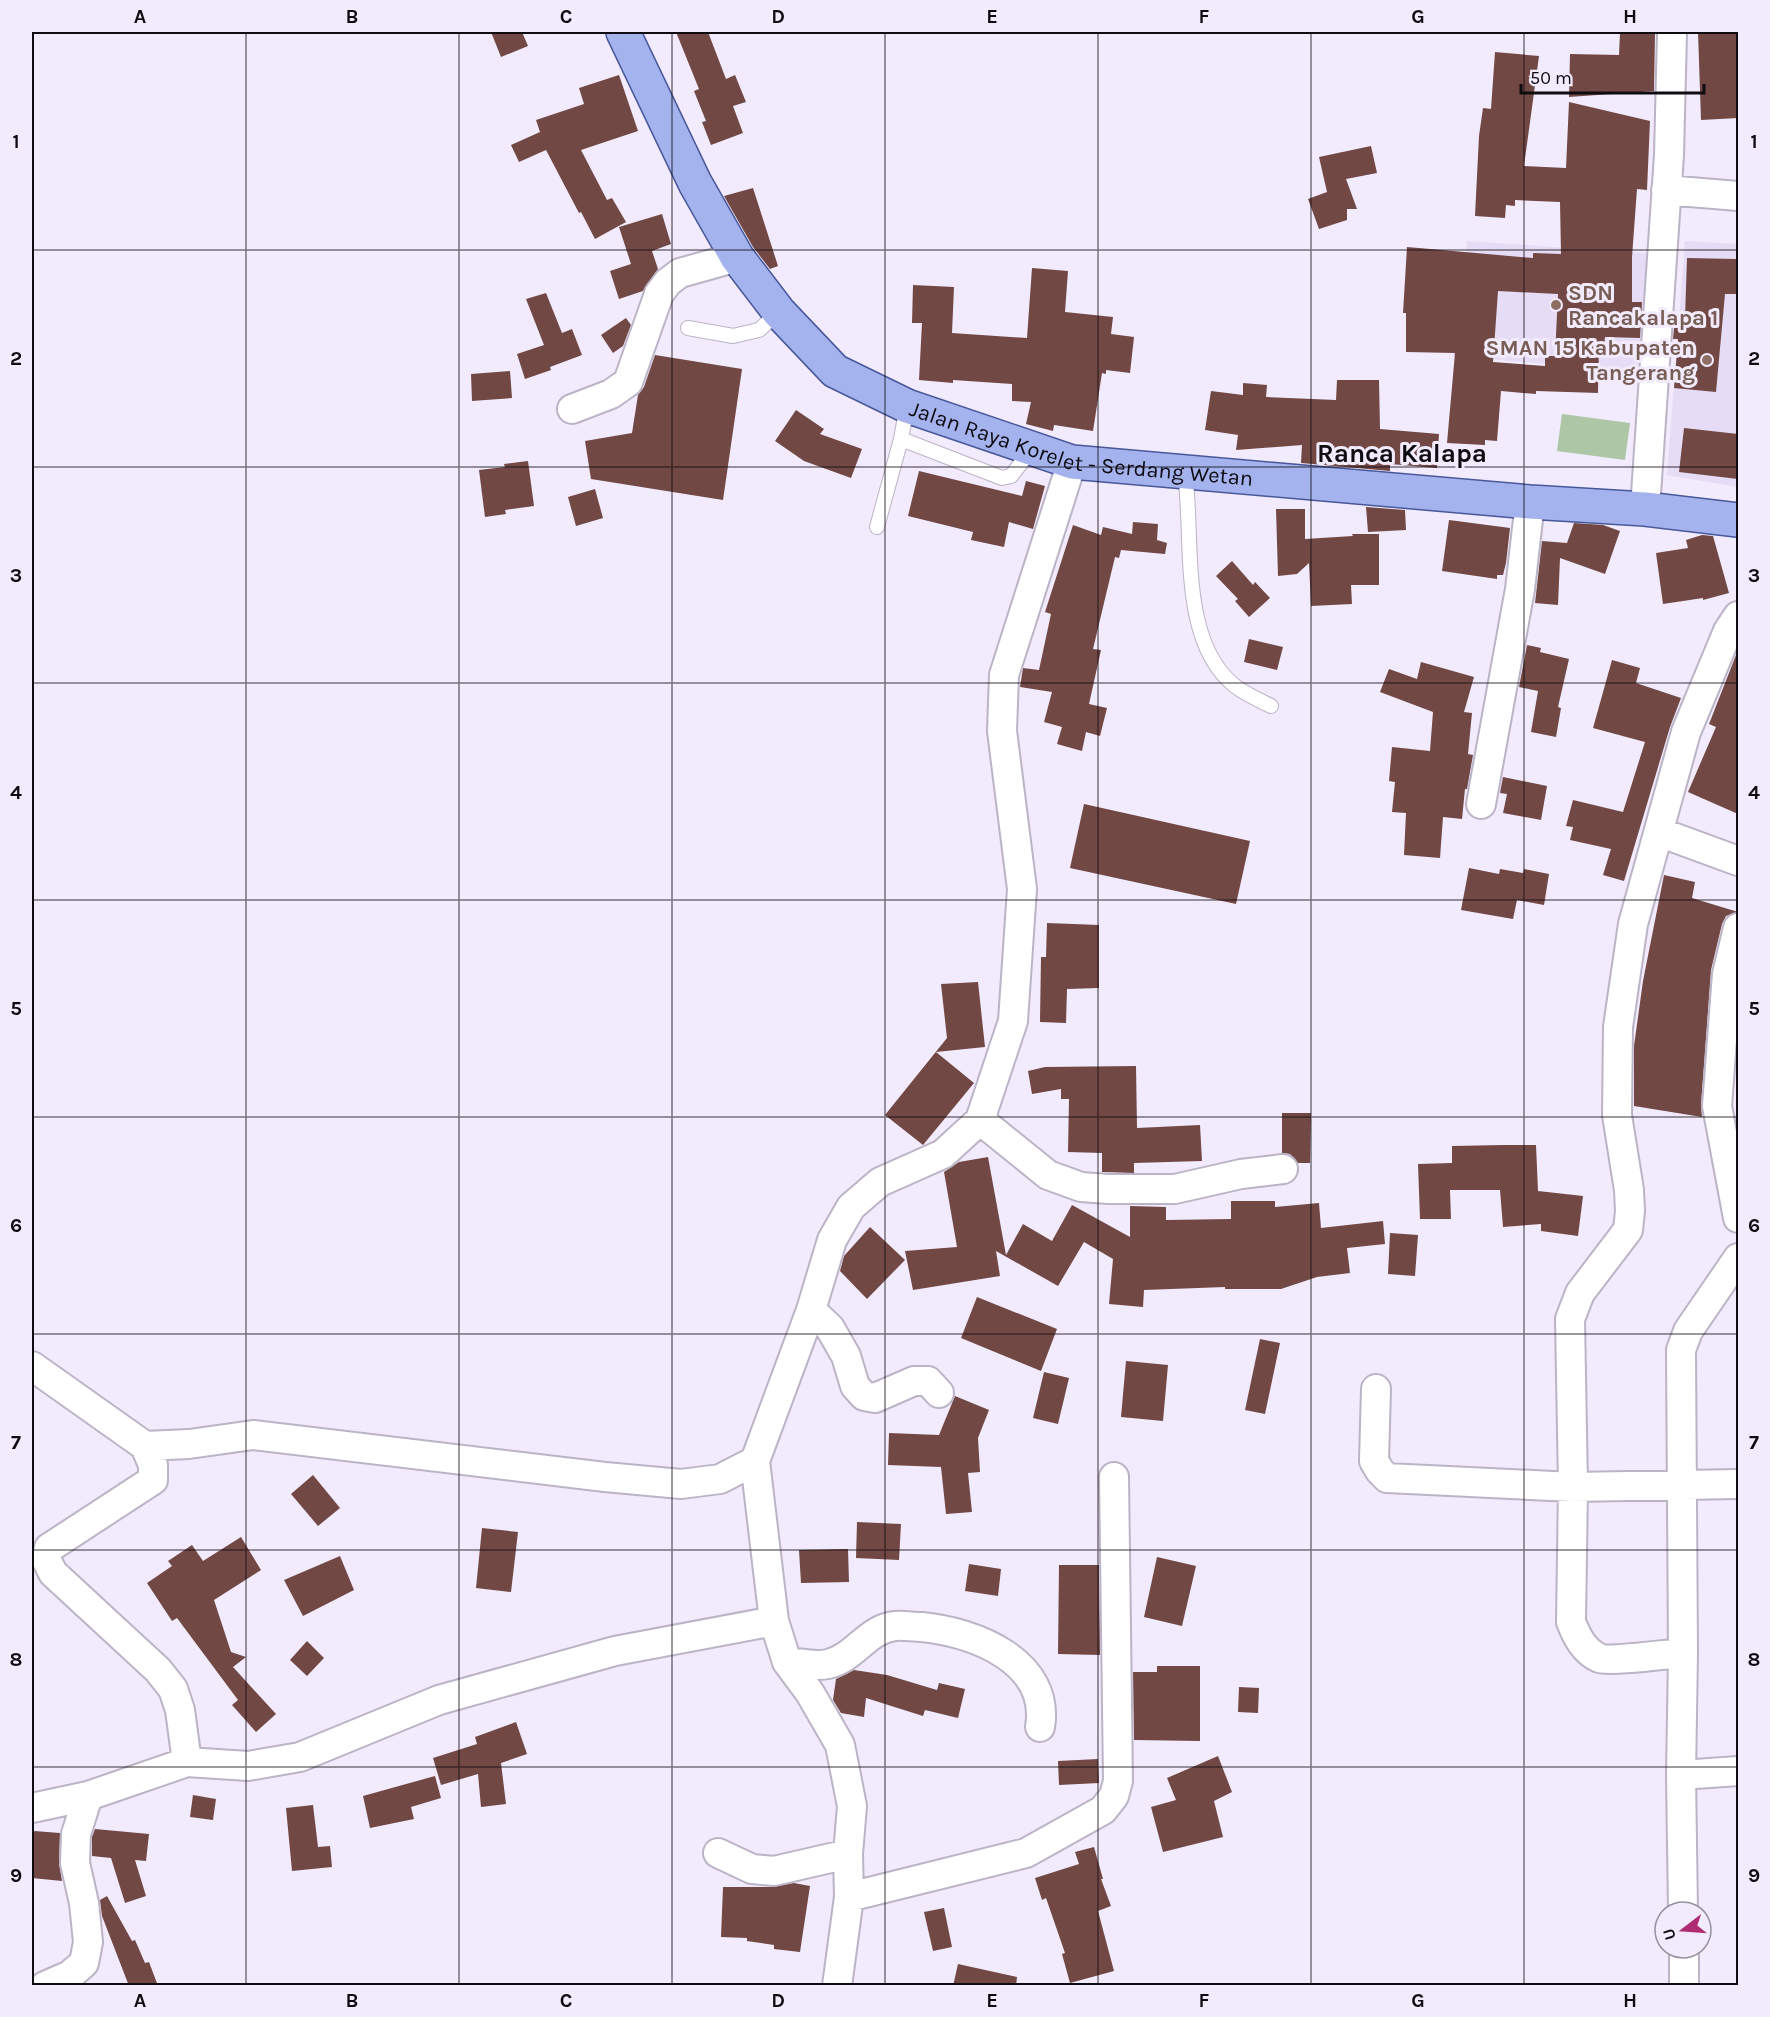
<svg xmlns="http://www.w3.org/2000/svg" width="1770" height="2017" font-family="Karla,sans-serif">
  <rect width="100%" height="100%" fill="#f2eafd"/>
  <!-- built -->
  <path fill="#e6dcf5" d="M 1467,241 L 1657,254 L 1646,372 L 1453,356 Z
    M 1685,241 L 1738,244 L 1738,487 L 1667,475 Z"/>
  <!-- green -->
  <path fill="#acc6a6" d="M 1562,414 L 1630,423 L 1625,460 L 1557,451 Z"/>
  <!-- building -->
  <path fill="#714844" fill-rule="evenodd" d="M 491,32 L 522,32 L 528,46 L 501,57 Z
    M 676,32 L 708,32 L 726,79 L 735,75 L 746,102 L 733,106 L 743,133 L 711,145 L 702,122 L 706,121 L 694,91 L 699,89 Z
    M 1698,32 L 1738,32 L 1738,118 L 1701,120 Z
    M 1620,33 L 1655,34 L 1654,91 L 1569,97 L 1570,54 L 1619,55 Z
    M 1495,52 L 1539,56 L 1524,166 L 1566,168 L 1569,102 L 1650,121 L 1647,190 L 1637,189 L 1632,257 L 1632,302 L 1642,302 L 1640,338 L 1605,337 L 1604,346 L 1599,346 L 1598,393 L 1536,391 L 1536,394 L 1501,391 L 1497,441 L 1485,440 L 1485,445 L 1447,443 L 1455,353 L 1406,352 L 1406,313 L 1403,313 L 1407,247 L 1533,258 L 1533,253 L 1561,254 L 1560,202 L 1515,200 L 1515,206 L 1506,205 L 1505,218 L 1475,216 L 1479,136 L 1483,108 L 1491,109 ZM 1498,291 L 1558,294 L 1555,356 L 1545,356 L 1545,366 L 1493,362 Z
    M 619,75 L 638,131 L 581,150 L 607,200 L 612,198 L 626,222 L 595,239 L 581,212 L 579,213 L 546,150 L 519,162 L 511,145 L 540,132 L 536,120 L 584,104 L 579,88 Z
    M 1371,146 L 1377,173 L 1346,179 L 1357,209 L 1347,209 L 1347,220 L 1319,229 L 1308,199 L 1327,192 L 1319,157 Z
    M 753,188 L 778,266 L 770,269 L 753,247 L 724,196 Z
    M 662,214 L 671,244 L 652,251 L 658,269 L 643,291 L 619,299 L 610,271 L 631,264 L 619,227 Z
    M 1687,258 L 1736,259 L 1736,294 L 1725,294 L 1716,392 L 1674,388 L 1678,339 L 1673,339 L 1675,317 L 1685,318 Z
    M 1032,268 L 1068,271 L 1065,312 L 1113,317 L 1111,334 L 1134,337 L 1130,373 L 1106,370 L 1106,374 L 1102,373 L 1093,431 L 1054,425 L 1053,431 L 1026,424 L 1031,402 L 1012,401 L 1012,384 L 953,380 L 953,383 L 919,380 L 922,323 L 912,323 L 913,285 L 954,287 L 952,333 L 1027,338 Z
    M 546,293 L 562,333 L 572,329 L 582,355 L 550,367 L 551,370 L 525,379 L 517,354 L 544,345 L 526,299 Z
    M 626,318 L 631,325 L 623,346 L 613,353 L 601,335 Z
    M 655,355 L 742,369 L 723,500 L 591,479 L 585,441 L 632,433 L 638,395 L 644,387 Z
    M 510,371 L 512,398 L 472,401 L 471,374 Z
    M 1337,380 L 1379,380 L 1380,429 L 1439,434 L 1437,468 L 1390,464 L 1390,471 L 1301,463 L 1302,445 L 1236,450 L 1238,435 L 1205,430 L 1211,391 L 1243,395 L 1243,383 L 1267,385 L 1266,397 L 1336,400 Z
    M 796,410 L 824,429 L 820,434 L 862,449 L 851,478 L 804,461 L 775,441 Z
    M 1684,428 L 1738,434 L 1738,479 L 1679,472 Z
    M 528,461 L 534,506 L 505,510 L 506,514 L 485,517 L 479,470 L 505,467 L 504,464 Z
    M 919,471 L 1022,496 L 1026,481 L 1045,486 L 1033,529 L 1009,522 L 1004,547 L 971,540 L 973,532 L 908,516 Z
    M 595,489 L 603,518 L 576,526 L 568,497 Z
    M 1366,507 L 1405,510 L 1406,530 L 1368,532 Z
    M 1276,509 L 1305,509 L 1305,539 L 1353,536 L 1352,534 L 1379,534 L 1379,585 L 1351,585 L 1352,604 L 1311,606 L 1309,563 L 1297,574 L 1278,576 Z
    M 1449,520 L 1510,528 L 1506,563 L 1503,575 L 1497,575 L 1497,579 L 1442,571 Z
    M 1133,522 L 1158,524 L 1157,540 L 1167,543 L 1165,554 L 1121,550 L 1119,558 L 1115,557 L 1093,649 L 1101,650 L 1089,704 L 1107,708 L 1100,736 L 1086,732 L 1082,751 L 1057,744 L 1062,727 L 1044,722 L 1052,692 L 1020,687 L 1023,668 L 1039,670 L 1051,614 L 1045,612 L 1073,525 L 1101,535 L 1103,527 L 1132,534 Z
    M 1574,523 L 1603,525 L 1620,531 L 1605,574 L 1560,558 L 1558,605 L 1535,603 L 1542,541 L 1567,543 Z
    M 1702,535 L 1713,536 L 1729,593 L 1703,600 L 1703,598 L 1663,604 L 1656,553 L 1688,548 L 1686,540 Z
    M 1232,561 L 1253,585 L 1255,582 L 1270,598 L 1249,617 L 1235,601 L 1238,599 L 1216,576 Z
    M 1249,639 L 1283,647 L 1277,670 L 1244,662 Z
    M 1527,645 L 1541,648 L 1540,652 L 1569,659 L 1558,707 L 1561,708 L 1556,737 L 1531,732 L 1538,691 L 1519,687 Z
    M 1738,650 L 1738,814 L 1688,792 L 1716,727 L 1709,724 Z
    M 1612,660 L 1640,668 L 1636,683 L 1681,698 L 1670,727 L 1624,881 L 1603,875 L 1611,849 L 1570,840 L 1573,827 L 1566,826 L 1573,800 L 1623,812 L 1645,742 L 1593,728 Z
    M 1421,662 L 1474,677 L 1464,712 L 1472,713 L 1468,754 L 1473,755 L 1467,789 L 1465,789 L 1462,819 L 1443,817 L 1440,858 L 1404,855 L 1406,813 L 1392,812 L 1395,782 L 1389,781 L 1392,747 L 1430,751 L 1433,712 L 1380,692 L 1389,669 L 1417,679 Z
    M 1503,777 L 1547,786 L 1541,820 L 1503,813 L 1507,794 L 1500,793 Z
    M 1084,804 L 1250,841 L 1236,904 L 1070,868 Z
    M 1469,868 L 1499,874 L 1500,869 L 1523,873 L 1524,869 L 1549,874 L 1544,905 L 1517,900 L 1513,919 L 1461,910 Z
    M 1664,875 L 1695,882 L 1692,898 L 1738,912 L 1726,916 L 1722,924 L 1711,970 L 1701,1105 L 1702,1117 L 1634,1106 L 1634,1046 L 1643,981 Z
    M 1047,923 L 1099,925 L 1099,988 L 1067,989 L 1066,1023 L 1040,1022 L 1041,957 L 1046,957 Z
    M 978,982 L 985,1047 L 936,1052 L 974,1083 L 923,1145 L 885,1115 L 947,1038 L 941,984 Z
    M 1136,1066 L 1137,1128 L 1200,1125 L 1202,1161 L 1134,1163 L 1134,1173 L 1102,1172 L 1102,1153 L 1068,1152 L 1069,1099 L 1061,1099 L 1061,1089 L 1032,1094 L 1028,1071 L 1045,1067 Z
    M 1282,1113 L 1311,1113 L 1310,1163 L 1298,1163 L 1290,1154 L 1282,1153 Z
    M 1504,1145 L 1536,1145 L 1538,1191 L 1583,1196 L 1578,1236 L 1541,1231 L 1541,1224 L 1503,1227 L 1500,1190 L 1450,1190 L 1451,1219 L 1420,1219 L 1418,1164 L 1452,1163 L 1452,1146 Z
    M 988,1157 L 1006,1255 L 1023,1224 L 1052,1241 L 1072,1205 L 1130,1237 L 1130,1206 L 1166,1207 L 1166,1220 L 1231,1219 L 1231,1201 L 1275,1201 L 1275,1207 L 1319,1203 L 1321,1228 L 1383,1221 L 1385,1244 L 1347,1248 L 1350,1273 L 1317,1277 L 1281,1289 L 1225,1289 L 1225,1287 L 1144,1290 L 1143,1307 L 1109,1304 L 1113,1259 L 1084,1242 L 1058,1286 L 996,1251 L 1000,1276 L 913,1290 L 905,1251 L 957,1247 L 944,1172 L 959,1162 Z
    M 870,1227 L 905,1260 L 867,1299 L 840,1271 L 844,1256 Z
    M 1390,1233 L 1418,1235 L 1415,1276 L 1388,1274 Z
    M 977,1297 L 1057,1329 L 1041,1371 L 961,1338 Z
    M 1260,1339 L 1280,1343 L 1265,1414 L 1245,1410 Z
    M 1126,1361 L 1168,1365 L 1163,1421 L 1121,1417 Z
    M 1044,1372 L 1069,1378 L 1058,1424 L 1033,1418 Z
    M 955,1396 L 989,1410 L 978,1438 L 980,1472 L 968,1473 L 972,1512 L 946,1514 L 941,1467 L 888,1465 L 889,1433 L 939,1435 Z
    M 313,1475 L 340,1508 L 318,1526 L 291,1494 Z
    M 857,1522 L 901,1524 L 899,1560 L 856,1558 Z
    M 482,1528 L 518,1532 L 511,1592 L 476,1588 Z
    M 241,1537 L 261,1570 L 214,1600 L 231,1652 L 246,1657 L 233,1667 L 276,1714 L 256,1732 L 232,1705 L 238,1700 L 177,1618 L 172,1621 L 147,1583 L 172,1566 L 168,1561 L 192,1545 L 203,1561 Z
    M 848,1549 L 849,1582 L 801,1583 L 799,1550 Z
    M 340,1556 L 354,1590 L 303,1616 L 284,1580 Z
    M 1157,1557 L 1196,1566 L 1182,1626 L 1144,1617 Z
    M 969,1564 L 1001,1569 L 998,1596 L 965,1591 Z
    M 1059,1565 L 1099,1565 L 1100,1655 L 1058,1654 Z
    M 307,1641 L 324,1658 L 307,1676 L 290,1660 Z
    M 1157,1666 L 1200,1666 L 1200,1741 L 1134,1740 L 1133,1672 L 1157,1672 Z
    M 854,1670 L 887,1675 L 937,1690 L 939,1683 L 965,1689 L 958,1718 L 925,1710 L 923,1716 L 866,1698 L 864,1717 L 841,1713 L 833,1700 L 836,1679 Z
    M 1239,1687 L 1259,1688 L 1258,1713 L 1238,1712 Z
    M 516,1722 L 527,1754 L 501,1763 L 506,1804 L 481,1807 L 478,1774 L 441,1785 L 433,1758 L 477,1744 L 475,1737 Z
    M 1218,1756 L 1232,1792 L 1214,1801 L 1223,1837 L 1163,1852 L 1151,1807 L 1176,1800 L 1167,1778 Z
    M 1098,1759 L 1099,1783 L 1059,1785 L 1058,1761 Z
    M 435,1776 L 441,1798 L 411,1807 L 414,1819 L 370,1828 L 363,1796 Z
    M 193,1795 L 216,1799 L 213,1820 L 190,1817 Z
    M 313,1805 L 318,1847 L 330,1846 L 332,1867 L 292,1871 L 286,1808 Z
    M 95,1829 L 149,1834 L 146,1861 L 135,1860 L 146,1896 L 125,1903 L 111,1858 L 92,1856 L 92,1837 Z
    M 34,1831 L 60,1833 L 59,1863 L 62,1881 L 32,1878 Z
    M 1094,1847 L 1103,1879 L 1101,1879 L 1111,1906 L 1098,1911 L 1114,1971 L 1070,1983 L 1062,1954 L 1065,1953 L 1046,1898 L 1042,1900 L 1035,1878 L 1079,1864 L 1075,1852 Z
    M 794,1883 L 810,1886 L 800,1952 L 774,1949 L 774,1945 L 747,1941 L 747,1938 L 721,1937 L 723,1887 L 773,1887 Z
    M 107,1896 L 132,1941 L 135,1940 L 145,1963 L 149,1962 L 158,1986 L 129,1986 L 102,1916 L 100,1900 Z
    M 944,1908 L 952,1947 L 933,1951 L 924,1912 Z
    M 958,1964 L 1017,1977 L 1016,1986 L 953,1986 Z"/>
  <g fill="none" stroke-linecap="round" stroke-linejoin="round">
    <defs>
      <path id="lane" d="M 688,328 L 733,336 L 759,330 L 779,312
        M 901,439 L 1002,478 L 1011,476 L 1031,450
        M 1185,473 C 1194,537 1178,641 1235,686 C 1245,694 1259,700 1271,706
        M 877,527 L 901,439 L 907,406"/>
      <path id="street" d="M 1666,190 L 1738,196
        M 572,409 L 611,394 L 628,382 L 659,294 L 668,282 L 680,273 L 737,257
        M 1645,509 L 1669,155 L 1672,32
        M 1481,804 L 1520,589 L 1530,502
        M 1659,832 L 1738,861
        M 1738,928 L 1727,974 L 1717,1106 L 1738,1218
        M 980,1120 L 1048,1175 L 1081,1187 L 1108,1189 L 1175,1189 L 1241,1174 L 1283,1169
        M 811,1310 L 830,1328 L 846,1356 L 855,1386 L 864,1396 L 875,1398 L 914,1381 L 928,1381 L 939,1393
        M 32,1366 L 145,1446 L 189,1444 L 253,1435 L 605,1477 L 681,1484 L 720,1479 L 755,1461
        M 1376,1389 L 1374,1461 L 1380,1471 L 1387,1478 L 1573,1487 L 1738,1484
        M 145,1446 L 153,1465 L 153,1480 L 49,1548 L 46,1559 L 53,1573 L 158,1670 L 173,1689 L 180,1710 L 187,1762
        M 1683,1653 C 1669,1654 1608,1662 1599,1658 C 1584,1651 1577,1637 1571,1622 L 1573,1487 L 1570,1319 L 1580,1293 L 1628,1230 L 1630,1211 L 1629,1190 L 1617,1115 L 1618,1027 L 1633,924 L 1686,732 L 1728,631 L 1738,616
        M 787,1662 C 801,1663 815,1667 828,1664 C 855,1658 867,1629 895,1626 C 903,1625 913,1627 922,1627 C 975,1632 1051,1662 1040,1727
        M 1681,1775 L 1738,1771
        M 32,1808 L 88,1796 L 187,1762 L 248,1766 L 300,1757 L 439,1700 L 615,1651 L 774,1621
        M 718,1853 L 752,1869 L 774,1871 L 848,1854
        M 849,1897 L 1026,1853 L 1103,1810 L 1114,1796 L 1118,1781 L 1114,1477
        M 1683,1912 L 1681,1775 L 1683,1653 L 1681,1350 L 1688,1331 L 1738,1258
        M 1684,1948 L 1684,1986
        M 45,1986 L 70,1975 L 84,1963 L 88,1942 L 84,1903 L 75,1863 L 76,1834 L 88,1796
        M 837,1986 L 849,1897 L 848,1854 L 852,1806 L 840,1745 L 810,1693 L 787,1662 L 774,1621 L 755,1461 L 811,1310 L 832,1240 L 851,1207 L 880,1182 L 943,1154 L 980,1120 L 1013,1021 L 1022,889 L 1002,731 L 1004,675 L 1072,462"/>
      <g id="primary">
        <path id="s1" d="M 623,32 L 695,183 L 737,257 L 779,312 L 835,371 L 907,406 L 1072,462 L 1530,502 L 1645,509 L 1738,520"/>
      </g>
    </defs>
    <!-- lane casing -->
    <use href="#lane" stroke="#bbb4c6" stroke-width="16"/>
    <!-- street casing -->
    <use href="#street" stroke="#bbb4c6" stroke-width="32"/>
    <!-- primary casing -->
    <use href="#primary" stroke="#485899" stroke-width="36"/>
    <!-- lane -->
    <use href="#lane" stroke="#fff" stroke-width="14"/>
    <!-- street -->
    <use href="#street" stroke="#fff" stroke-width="28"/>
    <!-- primary -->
    <use href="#primary" stroke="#a4b3ee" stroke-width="33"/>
  </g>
  <!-- grid -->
  <path fill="none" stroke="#0e0b11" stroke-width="1.5" stroke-opacity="0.55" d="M 246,32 L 246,1986M 459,32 L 459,1986M 672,32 L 672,1986M 885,32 L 885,1986M 1098,32 L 1098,1986M 1311,32 L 1311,1986M 1524,32 L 1524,1986M 32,250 L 1738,250M 32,467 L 1738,467M 32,683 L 1738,683M 32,900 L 1738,900M 32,1117 L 1738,1117M 32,1334 L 1738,1334M 32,1550 L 1738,1550M 32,1767 L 1738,1767"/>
  <!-- markers -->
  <g fill="#8d6e63" stroke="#f2eafd" stroke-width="2">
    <circle cx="1556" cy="305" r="6"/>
    <circle cx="1707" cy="360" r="6"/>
  </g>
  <g text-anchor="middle" stroke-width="6" stroke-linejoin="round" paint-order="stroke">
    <!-- education labels -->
    <g font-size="22" font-weight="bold" fill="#785e54" stroke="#f2eafd" text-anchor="start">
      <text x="1568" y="300">SDN<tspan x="1568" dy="25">Rancakalapa 1</tspan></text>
      <text x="1695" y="355" text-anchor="end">SMAN 15 Kabupaten<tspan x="1695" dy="25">Tangerang</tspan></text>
    </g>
    <!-- street labels -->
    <g font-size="22" fill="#0e0b11" stroke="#f2eafd">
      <text dy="8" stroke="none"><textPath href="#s1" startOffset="663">Jalan Raya Korelet - Serdang Wetan</textPath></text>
    </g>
    <!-- quarter labels -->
    <g font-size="26" font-weight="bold" fill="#0e0b11" stroke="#f2eafd">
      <text x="1402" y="462">Ranca Kalapa</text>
    </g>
  </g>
  <!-- border -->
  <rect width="1770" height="2017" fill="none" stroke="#f2eafd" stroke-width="66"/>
  <!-- north arrow -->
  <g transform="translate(1683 1930) rotate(253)"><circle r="28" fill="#f2eafd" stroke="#97919f" stroke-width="1.5"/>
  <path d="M0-4.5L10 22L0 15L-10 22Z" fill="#af2b72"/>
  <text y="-9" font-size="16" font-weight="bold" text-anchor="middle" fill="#0e0b11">U</text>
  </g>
  <!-- scale -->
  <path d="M1521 84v9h183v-9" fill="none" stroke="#0e0b11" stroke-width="3"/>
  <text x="1530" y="84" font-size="18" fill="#0e0b11" stroke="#f2eafd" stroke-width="4.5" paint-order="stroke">50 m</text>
  <rect x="33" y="33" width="1704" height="1951" fill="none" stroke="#0e0b11" stroke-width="2"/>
  <g font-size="20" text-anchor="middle" font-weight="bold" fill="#0e0b11">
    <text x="140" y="23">A</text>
    <text x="352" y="23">B</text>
    <text x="566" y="23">C</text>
    <text x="778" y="23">D</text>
    <text x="992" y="23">E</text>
    <text x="1204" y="23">F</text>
    <text x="1418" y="23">G</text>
    <text x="1630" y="23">H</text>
    <text x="16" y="148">1</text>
    <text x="1754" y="148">1</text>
    <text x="16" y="365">2</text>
    <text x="1754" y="365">2</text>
    <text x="16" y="582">3</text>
    <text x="1754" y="582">3</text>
    <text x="16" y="799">4</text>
    <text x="1754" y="799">4</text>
    <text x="16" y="1015">5</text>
    <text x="1754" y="1015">5</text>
    <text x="16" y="1232">6</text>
    <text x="1754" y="1232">6</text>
    <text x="16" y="1449">7</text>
    <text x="1754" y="1449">7</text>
    <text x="16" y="1666">8</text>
    <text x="1754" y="1666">8</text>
    <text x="16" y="1882">9</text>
    <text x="1754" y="1882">9</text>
    <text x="140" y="2007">A</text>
    <text x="352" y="2007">B</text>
    <text x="566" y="2007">C</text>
    <text x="778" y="2007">D</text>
    <text x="992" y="2007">E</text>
    <text x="1204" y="2007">F</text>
    <text x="1418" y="2007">G</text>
    <text x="1630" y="2007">H</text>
  </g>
</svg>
